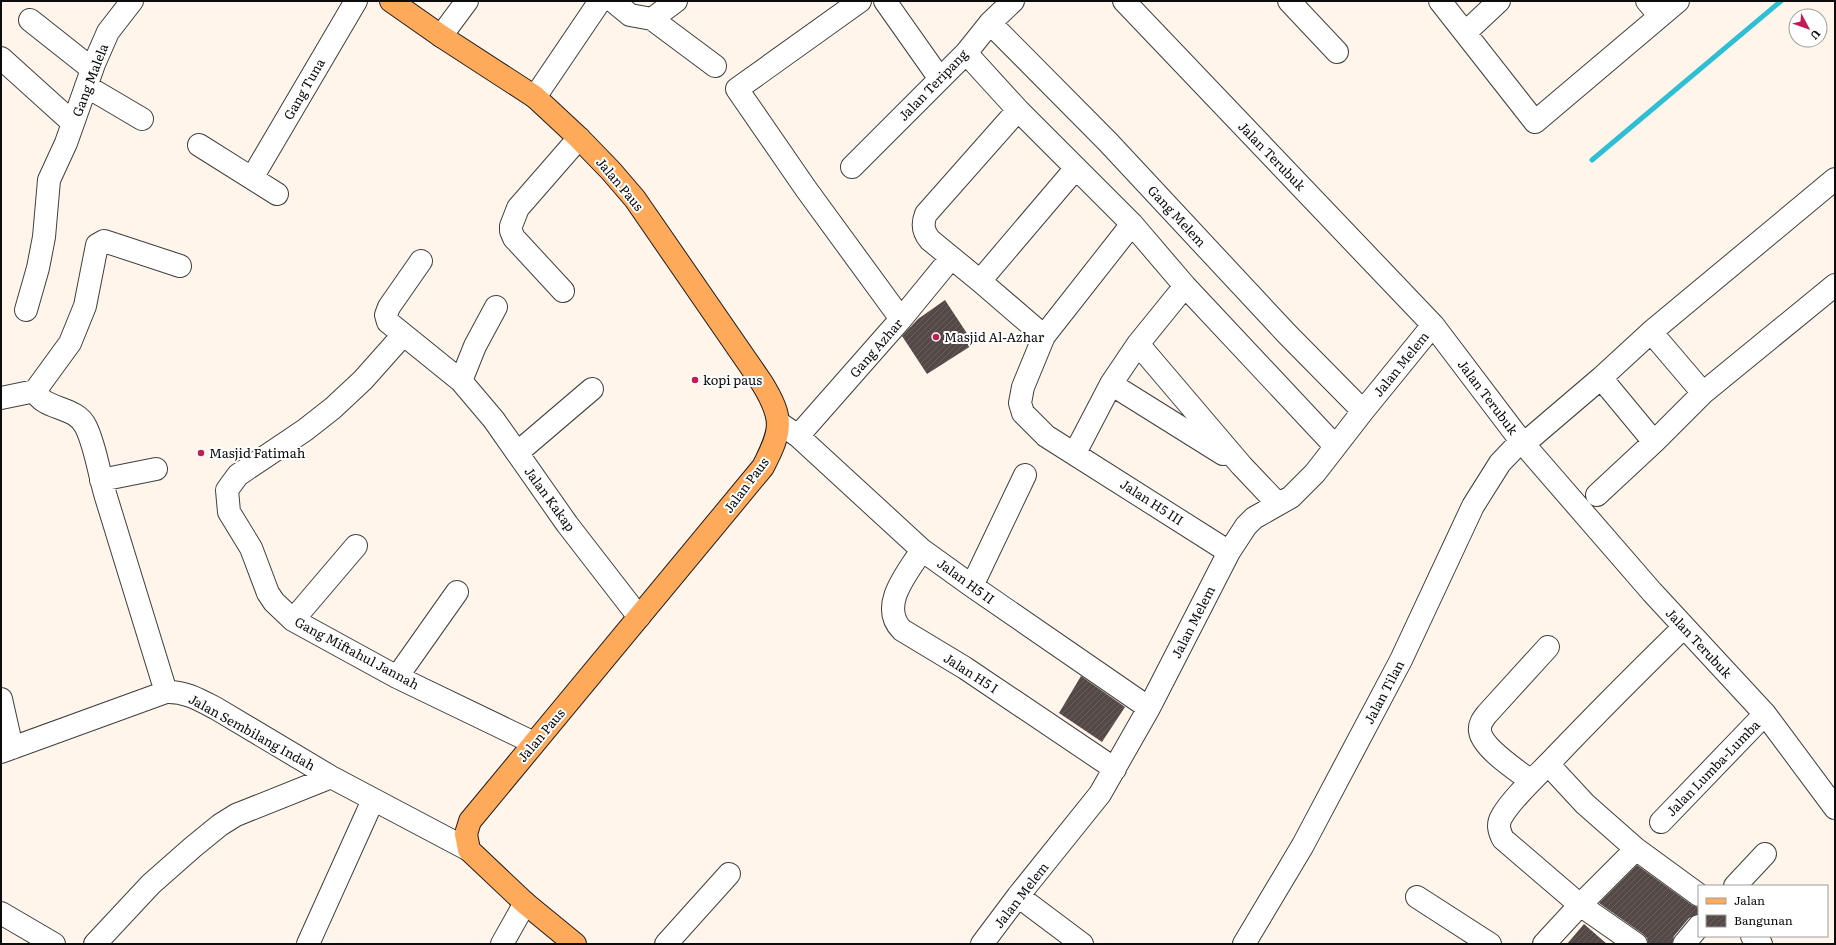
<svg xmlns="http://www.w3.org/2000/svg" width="1836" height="945" font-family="Literata,serif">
  <defs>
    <pattern id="building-hatch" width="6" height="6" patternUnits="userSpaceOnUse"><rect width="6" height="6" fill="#554947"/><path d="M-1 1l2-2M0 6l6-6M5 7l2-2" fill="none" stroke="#685f5d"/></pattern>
  </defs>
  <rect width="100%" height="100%" fill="#fff5ea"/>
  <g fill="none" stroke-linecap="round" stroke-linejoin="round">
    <!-- stream -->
    <path stroke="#2fbfd4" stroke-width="5" d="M 1592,160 L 1781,1"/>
  </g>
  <!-- building -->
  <path fill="url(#building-hatch)" d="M 945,300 L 974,344 L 927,374 L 902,336 L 918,319 Z
    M 1081,676 L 1125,707 L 1102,742 L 1059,713 Z
    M 1637,865 L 1692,905 L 1699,908 L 1699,914 L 1689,918 L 1674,936 L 1672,944 L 1648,944 L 1647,938 L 1643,934 L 1599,903 Z
    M 1584,924 L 1607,944 L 1567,944 Z"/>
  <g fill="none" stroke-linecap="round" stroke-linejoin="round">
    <defs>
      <path id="minor" d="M 613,1 L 630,15 L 652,19 L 676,1
        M 860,1 L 737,89 L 806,189 L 901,319
        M 885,1 L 940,79
        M 1124,1 L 1433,325 L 1521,441 L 1652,592 L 1765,714 L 1835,808
        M 1289,1 L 1337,52
        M 1440,1 L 1535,122 L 1678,1
        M 1647,1 L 1660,16
        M 652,19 L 715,66
        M 30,20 L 92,69
        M 990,23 L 1108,142 L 1287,334 L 1363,411
        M 1466,32 L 1499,1
        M 441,36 L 467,1
        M 966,53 L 1018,110 L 926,214 C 922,224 923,232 930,240 L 980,281 L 1076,168 L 1132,224 L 1185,286 L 1335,446
        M 1,58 L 73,123
        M 86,86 L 142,119
        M 535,97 L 600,1
        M 1018,110 L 1076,168
        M 199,145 L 277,194
        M 852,167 L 966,53 L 990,23 L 1013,1
        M 252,178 L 356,1
        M 1132,224 L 1044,336 L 1023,387 L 1020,403 L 1023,413 L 1046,436 L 1229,552
        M 421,261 L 389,307 L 386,315 L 388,322 L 461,381 L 494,420 L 567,524 L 639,617
        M 980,281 L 1044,336
        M 563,291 L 514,238 L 511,231 L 511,226 L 518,208 L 579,138
        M 26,310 L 38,268 L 44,237 L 49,180 L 66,143 L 94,64 L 108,32 L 132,1
        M 1651,332 L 1703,393
        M 403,335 L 363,380 L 333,408 L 305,430 L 238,475 L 227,490 L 229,512 L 251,548 L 268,593 L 274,602 L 293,620 L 397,677 L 534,743
        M 1138,344 L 1241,465 L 1278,504
        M 1601,378 L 1651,332 L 1835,179
        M 461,381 L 475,346 L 496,307
        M 1111,384 L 1223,454
        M 1,398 L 35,391
        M 779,423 L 798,436 L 922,550 L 972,586 L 1149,708
        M 798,436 L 901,319 L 951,258
        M 1533,436 L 1601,378 L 1654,442 L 1597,495
        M 1654,442 L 1703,393 L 1835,285
        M 517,453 L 592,389
        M 1075,453 L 1111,384 L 1138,344 L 1185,286
        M 101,480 L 156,469
        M 922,550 C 908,572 878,606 902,630 L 965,668 L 1115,769
        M 972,586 L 1025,475
        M 293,620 L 356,546
        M 397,677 L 457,592
        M 166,692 C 146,627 126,562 106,497 C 99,474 96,448 86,427 C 76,405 44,411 35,391 L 70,343 L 85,306 L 97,245 L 104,241 L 180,266
        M 1,699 L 12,748
        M 1,752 L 166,692 C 185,691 200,700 217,709 L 331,777 L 469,850
        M 1548,764 L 1585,804 L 1636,849 L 1699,895
        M 1531,781 C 1518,771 1482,748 1480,731 C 1479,724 1483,719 1487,714 L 1548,647
        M 1661,822 L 1765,714
        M 1735,886 L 1765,854
        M 1018,896 L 1082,944
        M 1417,897 L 1490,944
        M 1,913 L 54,944
        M 1752,936 L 1761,944
        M 95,944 L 151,884 L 193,847 L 220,825 L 236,815 L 331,777
        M 308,944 L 373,800
        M 502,944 L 525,903
        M 666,944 L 729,874
        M 982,944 L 1018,896 L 1100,794 L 1149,708 L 1229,552 L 1246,526 L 1254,518 L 1291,497 L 1315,473 L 1363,411 L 1433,325
        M 1244,944 L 1303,845 L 1401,660 L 1473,506 L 1500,463 L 1521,441
        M 1544,944 L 1580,905 L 1636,849
        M 1636,944 L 1580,905 L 1503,839 C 1499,831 1497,824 1502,816 C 1513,797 1539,774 1555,757 C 1597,713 1640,670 1684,627
        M 1684,944 L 1699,926"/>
      <path id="major" d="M 391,1 L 441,36 L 535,97 L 579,138 L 611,171 L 635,199 L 762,383 C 784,419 782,430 763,467 L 470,821 L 466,834 L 469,850 L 525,903 L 575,944"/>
    </defs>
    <!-- minor casing -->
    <use href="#minor" stroke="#3f3f3f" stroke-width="24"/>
    <!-- major casing -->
    <use href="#major" stroke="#1d1d1d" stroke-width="24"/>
    <!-- minor -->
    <use href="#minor" stroke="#fff" stroke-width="22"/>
    <!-- major -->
    <use href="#major" stroke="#ffaa5a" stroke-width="22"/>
  </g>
  <!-- markers -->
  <g fill="#c21d52" stroke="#fff" stroke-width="1.5">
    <circle cx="936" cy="337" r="4"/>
    <circle cx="695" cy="380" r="4"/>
    <circle cx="201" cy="453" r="4"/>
  </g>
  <g text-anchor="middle" stroke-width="4" stroke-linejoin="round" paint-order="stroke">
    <!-- street labels -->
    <g font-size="13" fill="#0c0c0c" stroke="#fff">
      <text transform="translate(90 80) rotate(-69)" y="5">Gang Malela</text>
      <text transform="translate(933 85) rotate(-46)" y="5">Jalan Teripang</text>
      <text transform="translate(304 89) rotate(-60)" y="5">Gang Tuna</text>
      <text transform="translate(1272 156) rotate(46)" y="5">Jalan Terubuk</text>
      <text transform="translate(620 184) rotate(50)" y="5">Jalan Paus</text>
      <text transform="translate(1177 216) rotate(47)" y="5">Gang Melem</text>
      <text transform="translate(876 348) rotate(-49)" y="5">Gang Azhar</text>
      <text transform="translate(1401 364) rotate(-51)" y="5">Jalan Melem</text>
      <text transform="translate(1488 397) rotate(53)" y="5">Jalan Terubuk</text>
      <text transform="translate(746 485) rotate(-53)" y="5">Jalan Paus</text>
      <text transform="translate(550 499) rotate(54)" y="5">Jalan Kakap</text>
      <text transform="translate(1152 502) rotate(33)" y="5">Jalan H5 III</text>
      <text transform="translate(966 581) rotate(36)" y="5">Jalan H5 II</text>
      <text transform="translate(1193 622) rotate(-63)" y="5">Jalan Melem</text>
      <text transform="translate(1699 643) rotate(47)" y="5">Jalan Terubuk</text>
      <text transform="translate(357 653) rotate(28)" y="5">Gang Miftahul Jannah</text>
      <text transform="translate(971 673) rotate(33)" y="5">Jalan H5 I</text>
      <text transform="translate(1384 692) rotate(-62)" y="5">Jalan Tilan</text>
      <text transform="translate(252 732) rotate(29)" y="5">Jalan Sembilang Indah</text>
      <text transform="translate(541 735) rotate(-50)" y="5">Jalan Paus</text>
      <text transform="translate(1713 768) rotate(-46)" y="5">Jalan Lumba-Lumba</text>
      <text transform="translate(1021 895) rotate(-52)" y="5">Jalan Melem</text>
    </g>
    <!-- poi labels -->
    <g font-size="13" fill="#0c0c0c" stroke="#fff" text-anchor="start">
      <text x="944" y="342">Masjid Al-Azhar</text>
      <text x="703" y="385">kopi paus</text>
      <text x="209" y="458">Masjid Fatimah</text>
    </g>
  </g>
  <!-- border -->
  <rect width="1836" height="945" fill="none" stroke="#0c0c0c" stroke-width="4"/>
  <!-- legend -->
  <rect x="1698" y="885" width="130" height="52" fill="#ffffff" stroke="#9e9e9e"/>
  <rect x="1706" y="898" width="20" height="6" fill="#ffaa5a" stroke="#9e9e9e"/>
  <text x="1734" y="905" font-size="12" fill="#0c0c0c">Jalan</text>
  <rect x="1706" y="915" width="20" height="12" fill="url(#building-hatch)" stroke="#9e9e9e"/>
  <text x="1734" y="925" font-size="12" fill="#0c0c0c">Bangunan</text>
  <!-- north arrow -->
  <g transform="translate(1808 28) rotate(131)"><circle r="19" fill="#ffffff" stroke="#9e9e9e"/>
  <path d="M0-3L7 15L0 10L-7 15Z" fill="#c21d52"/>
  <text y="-6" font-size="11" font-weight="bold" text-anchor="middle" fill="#0c0c0c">U</text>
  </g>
</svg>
